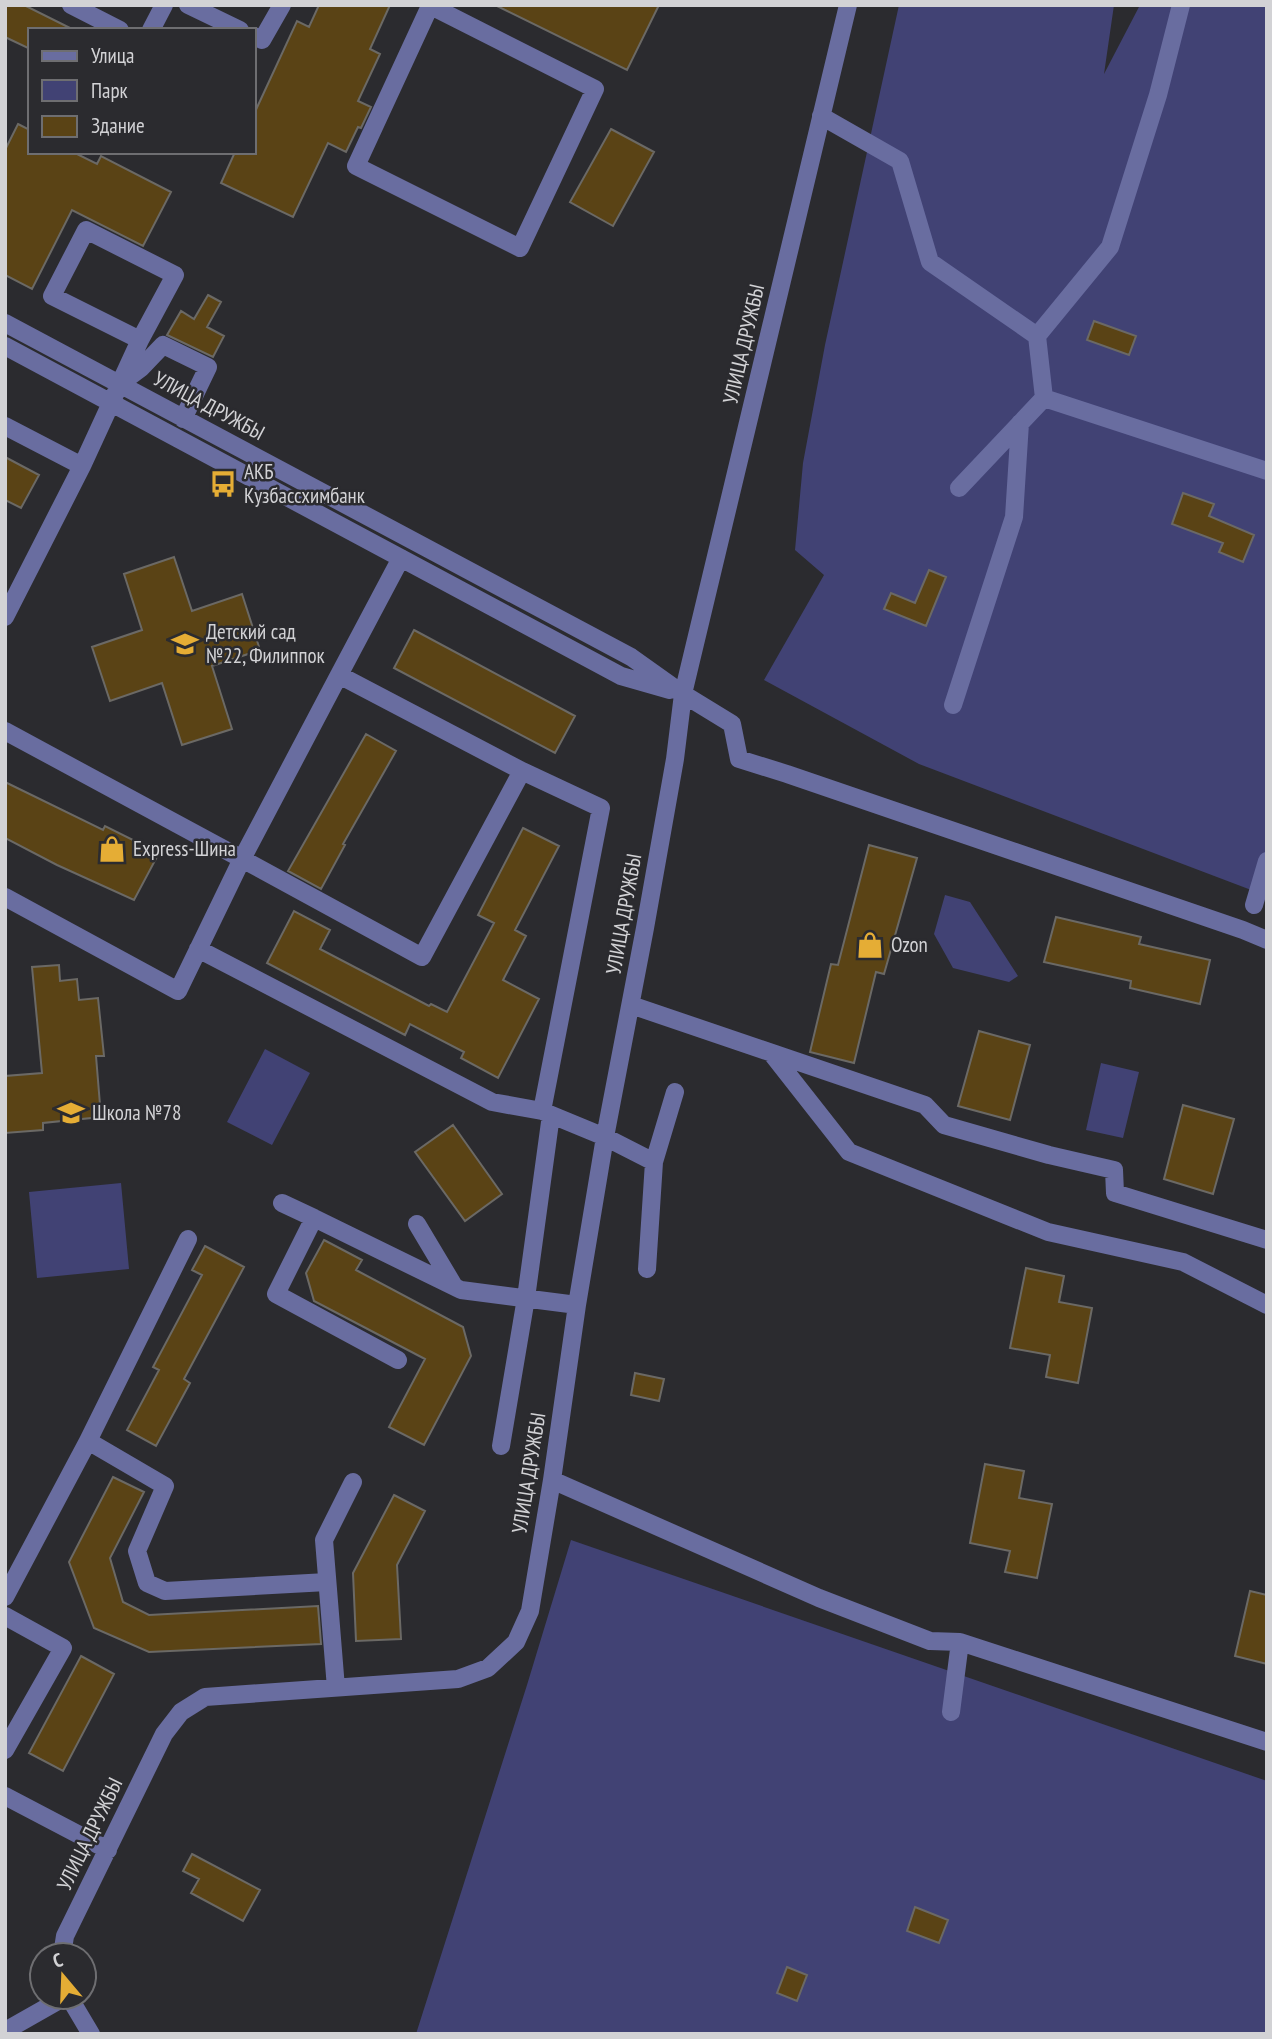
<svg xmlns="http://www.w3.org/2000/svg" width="1272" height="2039" font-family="'PT Sans Narrow',sans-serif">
  <rect width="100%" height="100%" fill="#2b2b2f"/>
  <!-- green -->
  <path fill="#414274" d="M 899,5 L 1114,5 L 1104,74 L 1140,5 L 1267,5 L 1267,896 L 919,764 L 764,680 L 824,575 L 795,550 L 803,463 L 825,345 Z
    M 945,895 L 970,902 L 1018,976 L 1009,982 L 953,968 L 934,934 Z
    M 265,1049 L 310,1073 L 272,1145 L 227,1122 Z
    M 1101,1063 L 1139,1072 L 1123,1138 L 1086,1130 Z
    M 121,1183 L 129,1269 L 37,1278 L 29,1192 Z
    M 571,1540 L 1267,1781 L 1267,2034 L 416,2034 L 527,1685 Z"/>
  <!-- building -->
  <path fill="#5a4315" stroke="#6b6965" stroke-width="2" d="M 5,5 L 24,5 L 74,30 L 30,30 L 30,49 L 5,37 Z
    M 319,5 L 390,5 L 370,49 L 380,54 L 358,101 L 371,107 L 361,128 L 358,127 L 346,152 L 328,143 L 293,217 L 221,183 L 235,152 L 254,152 L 254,114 L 297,21 L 309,27 Z
    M 495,5 L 659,5 L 627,70 Z
    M 18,124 L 30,130 L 30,152 L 73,152 L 97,164 L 101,156 L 171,192 L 143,246 L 72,210 L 32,289 L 5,275 L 5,150 Z
    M 611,129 L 654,152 L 613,226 L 570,202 Z
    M 208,295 L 221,302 L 207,327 L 224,336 L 213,357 L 167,335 L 181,311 L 194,319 Z
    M 1094,321 L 1136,336 L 1129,355 L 1087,340 Z
    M 5,457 L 39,475 L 21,508 L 5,500 Z
    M 1183,493 L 1214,504 L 1209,516 L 1254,535 L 1243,562 L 1219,552 L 1223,543 L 1172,524 Z
    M 174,557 L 192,611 L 242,594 L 260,650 L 212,666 L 232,729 L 182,745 L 162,683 L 110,701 L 92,647 L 142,630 L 124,574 Z
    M 929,570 L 946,577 L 926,626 L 884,609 L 891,593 L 915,603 Z
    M 414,630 L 575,716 L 555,753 L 394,668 Z
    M 366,734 L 396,751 L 343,844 L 345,845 L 321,889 L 288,871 Z
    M 5,782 L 103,830 L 105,826 L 159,853 L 134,900 L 57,865 L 5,838 Z
    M 523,828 L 559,846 L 515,930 L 526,936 L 503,980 L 539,999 L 498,1078 L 461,1058 L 464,1052 L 410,1024 L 405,1035 L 267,963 L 294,911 L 330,930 L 320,949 L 429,1006 L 431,1004 L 447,1012 L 494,923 L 478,915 Z
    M 869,845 L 917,858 L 884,974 L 876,972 L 854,1063 L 810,1052 L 831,964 L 838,965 Z
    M 1056,917 L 1141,937 L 1139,944 L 1210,960 L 1200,1004 L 1130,988 L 1131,981 L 1044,962 Z
    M 59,965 L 60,981 L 77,979 L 79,1000 L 98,998 L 104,1056 L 96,1056 L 101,1117 L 43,1123 L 43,1130 L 5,1133 L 5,1076 L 42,1073 L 32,967 Z
    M 979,1031 L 1030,1045 L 1010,1120 L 958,1106 Z
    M 1183,1105 L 1234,1119 L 1213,1194 L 1164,1179 Z
    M 453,1125 L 502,1194 L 465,1221 L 415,1152 Z
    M 324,1240 L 362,1260 L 356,1270 L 463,1327 L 471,1356 L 424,1445 L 389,1427 L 425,1359 L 314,1301 L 306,1273 Z
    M 205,1246 L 244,1267 L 184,1379 L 190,1383 L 156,1446 L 127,1430 L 159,1370 L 153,1367 L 202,1275 L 192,1270 Z
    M 1026,1268 L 1064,1276 L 1059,1302 L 1092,1308 L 1078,1383 L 1046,1377 L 1050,1355 L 1010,1348 Z
    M 635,1373 L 664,1379 L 659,1401 L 631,1395 Z
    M 985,1464 L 1024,1471 L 1019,1498 L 1052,1504 L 1037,1578 L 1005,1572 L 1010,1551 L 970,1543 Z
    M 113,1477 L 144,1492 L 110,1558 L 123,1602 L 149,1615 L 318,1606 L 321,1644 L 149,1652 L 94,1628 L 69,1562 Z
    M 394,1495 L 425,1511 L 397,1565 L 401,1639 L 356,1641 L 353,1573 Z
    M 1250,1591 L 1267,1595 L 1267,1664 L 1235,1656 Z
    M 81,1656 L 114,1674 L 63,1771 L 29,1753 Z
    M 192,1854 L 260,1890 L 243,1921 L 191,1893 L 199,1879 L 183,1871 Z
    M 915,1907 L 948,1920 L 939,1943 L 907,1931 Z
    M 787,1967 L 807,1975 L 797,2001 L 777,1993 Z"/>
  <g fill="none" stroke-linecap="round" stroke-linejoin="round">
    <!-- minor -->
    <path stroke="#696da0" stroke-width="18" d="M 71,5 L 120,30
      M 188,5 L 240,30
      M 429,5 L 595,89 L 520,248 L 356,166 L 430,6
      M 151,30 L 164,5
      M 254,36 L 262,40 L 282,5
      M 821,116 L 900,161 L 930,262 L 1037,336
      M 5,323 L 631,657 L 683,694 L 732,724 L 739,759 L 787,774 L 1243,930 L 1267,940
      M 5,346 L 621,676 L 670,690
      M 125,380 L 141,368 L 163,345 L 208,367 L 183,419
      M 1044,398 L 1037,336 L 1110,247 L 1158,95 L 1181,5
      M 1044,398 L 1267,471
      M 5,426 L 82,466
      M 959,488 L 1044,398
      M 5,617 L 82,466 L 140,340 L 175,275 L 86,230 L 52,296 L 140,340
      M 953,705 L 1014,517 L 1020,423
      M 5,731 L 242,859 L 339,675
      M 522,771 L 601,808 L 542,1111
      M 5,897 L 178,991 L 242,859 L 422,957 L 522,771 L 339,675 L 401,558
      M 1254,905 L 1267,861
      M 198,949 L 492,1102 L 542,1111 L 605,1137 L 654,1162 L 675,1092
      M 631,1005 L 925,1105 L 944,1125 L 1049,1155 L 1114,1170 L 1115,1193 L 1267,1240
      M 772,1054 L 849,1152 L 1048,1232 L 1183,1262 L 1267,1305
      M 282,1203 L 314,1218
      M 417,1224 L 454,1286
      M 647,1269 L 654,1162
      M 398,1360 L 276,1294 L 314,1218 L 461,1290 L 577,1305
      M 88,1441 L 165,1486 L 137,1551 L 147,1583 L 165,1591 L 327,1582
      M 501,1446 L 526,1298 L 551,1115
      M 552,1480 L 819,1598 L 930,1641 L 960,1642 L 951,1712
      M 5,1597 L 88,1441 L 188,1239
      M 5,1616 L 63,1648 L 5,1750
      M 960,1642 L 1267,1742
      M 336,1688 L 324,1540 L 353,1482
      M 5,1796 L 108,1850
      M 62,1955 L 65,1936 L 164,1734 L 181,1712 L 205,1697 L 458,1679 L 488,1668 L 516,1642 L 530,1611 L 552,1480 L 577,1305 L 605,1137 L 645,928 L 675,759 L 683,694 L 848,5
      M 69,1997 L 91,2034
      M 5,2031 L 65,1997"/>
  </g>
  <!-- icons -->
  <defs>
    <symbol id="bus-bare" viewBox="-9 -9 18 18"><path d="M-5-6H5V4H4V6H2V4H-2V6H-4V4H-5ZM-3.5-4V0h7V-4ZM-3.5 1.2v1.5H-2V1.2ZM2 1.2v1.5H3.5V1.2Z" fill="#e5ad35" stroke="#2b2b2f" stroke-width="2.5" paint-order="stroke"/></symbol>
    <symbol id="school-bare" viewBox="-9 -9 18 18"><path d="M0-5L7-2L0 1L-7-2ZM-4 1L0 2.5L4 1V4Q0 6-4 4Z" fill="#e5ad35" stroke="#2b2b2f" stroke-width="2.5" paint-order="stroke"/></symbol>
    <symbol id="shop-bare" viewBox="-9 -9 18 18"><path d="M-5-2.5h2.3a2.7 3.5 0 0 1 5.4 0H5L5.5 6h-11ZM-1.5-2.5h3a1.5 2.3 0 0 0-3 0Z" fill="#e5ad35" stroke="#2b2b2f" stroke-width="2.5" paint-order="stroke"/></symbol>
  </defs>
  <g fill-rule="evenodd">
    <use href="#bus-bare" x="204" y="465" width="38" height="38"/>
    <use href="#school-bare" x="166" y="625" width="38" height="38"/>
    <use href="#shop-bare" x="93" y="830" width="38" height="38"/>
    <use href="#shop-bare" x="851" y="926" width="38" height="38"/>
    <use href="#school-bare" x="52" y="1094" width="38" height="38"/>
  </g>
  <g text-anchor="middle" stroke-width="5" stroke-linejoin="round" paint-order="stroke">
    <!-- street labels -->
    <g font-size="21" fill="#d2d2d5" stroke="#2b2b2f">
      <text transform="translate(744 344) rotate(-77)" y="7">УЛИЦА ДРУЖБЫ</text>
      <text transform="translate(209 406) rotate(28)" y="7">УЛИЦА ДРУЖБЫ</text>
      <text transform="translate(624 914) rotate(-80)" y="7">УЛИЦА ДРУЖБЫ</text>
      <text transform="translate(529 1473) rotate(-81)" y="7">УЛИЦА ДРУЖБЫ</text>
      <text transform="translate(90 1834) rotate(-64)" y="7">УЛИЦА ДРУЖБЫ</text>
    </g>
    <!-- poi labels -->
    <g font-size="21" fill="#d2d2d5" stroke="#2b2b2f" text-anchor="start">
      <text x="244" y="479">АКБ<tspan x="244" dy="24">Кузбассхимбанк</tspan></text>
      <text x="206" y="639">Детский сад<tspan x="206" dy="24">№22, Филиппок</tspan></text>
      <text x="133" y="856">Express-Шина</text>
      <text x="891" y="952">Ozon</text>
      <text x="92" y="1120">Школа №78</text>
    </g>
  </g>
  <!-- border -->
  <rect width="1272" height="2039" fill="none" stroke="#d2d2d5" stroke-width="14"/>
  <!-- legend -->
  <rect x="28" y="28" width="228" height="126" fill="#2b2b2f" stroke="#6e6e71" stroke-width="2"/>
  <rect x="42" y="51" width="35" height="10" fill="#696da0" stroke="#6e6e71" stroke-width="2"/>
  <text x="91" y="63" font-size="21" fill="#d2d2d5">Улица</text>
  <rect x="42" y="80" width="35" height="21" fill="#414274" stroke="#6e6e71" stroke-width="2"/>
  <text x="91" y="98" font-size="21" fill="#d2d2d5">Парк</text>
  <rect x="42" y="116" width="35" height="21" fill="#5a4315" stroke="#6e6e71" stroke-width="2"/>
  <text x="91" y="133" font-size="21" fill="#d2d2d5">Здание</text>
  <!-- north arrow -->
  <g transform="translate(63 1976) rotate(341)"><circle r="33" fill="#2b2b2f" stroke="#6e6e71" stroke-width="2"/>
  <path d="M0-5L12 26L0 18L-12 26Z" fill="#e5ad35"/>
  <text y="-10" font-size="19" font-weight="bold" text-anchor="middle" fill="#d2d2d5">С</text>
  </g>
</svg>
